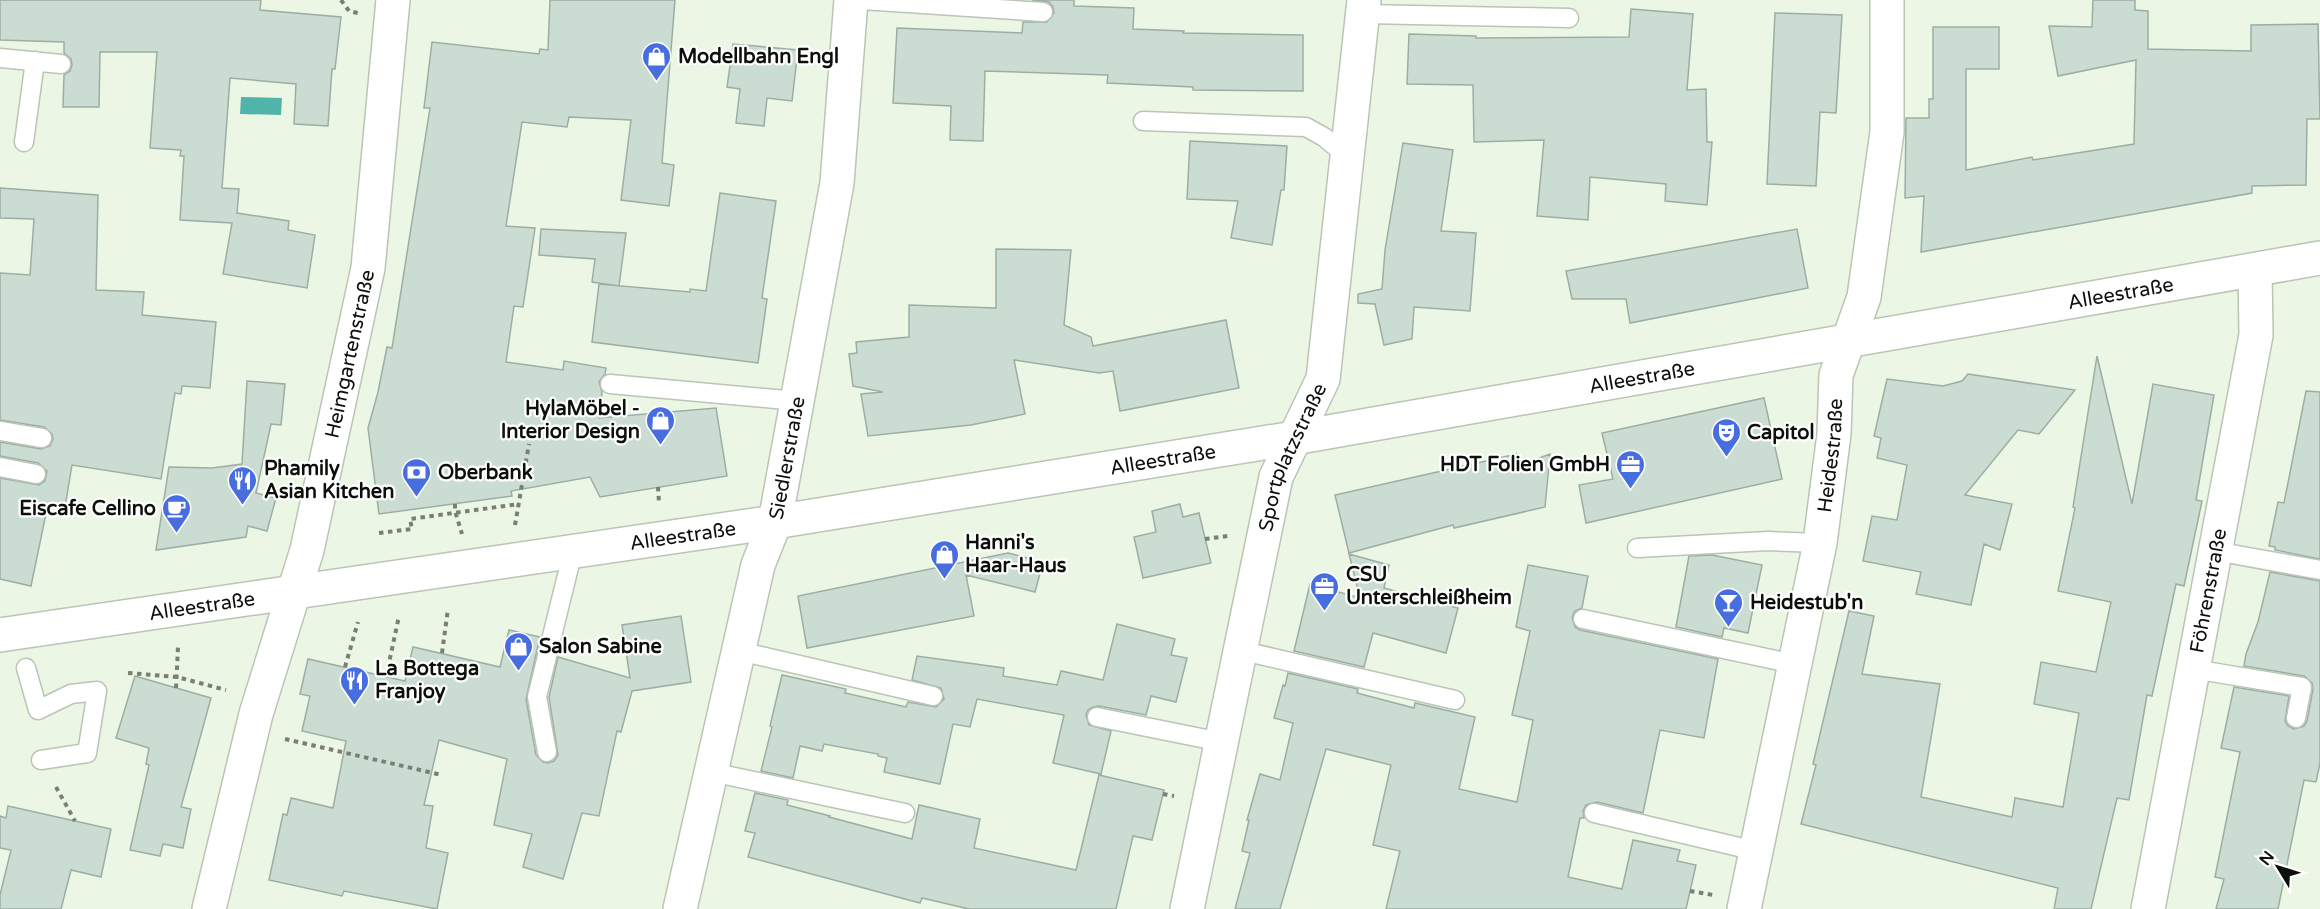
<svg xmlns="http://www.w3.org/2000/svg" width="2320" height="909" font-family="'Varela Round',sans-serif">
  <rect width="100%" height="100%" fill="#ebf6e5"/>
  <!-- water -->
  <path fill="#51b4ab" d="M 241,97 L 282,98 L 281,115 L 240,114 Z"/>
  <!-- building -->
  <path fill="#cbddd3" stroke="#9caea4" stroke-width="1.5" d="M 0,0 L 261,0 L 260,10 L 341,17 L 335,69 L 332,69 L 328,126 L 294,124 L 296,84 L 230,78 L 222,188 L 239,189 L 237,213 L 289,221 L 288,230 L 315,235 L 307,288 L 223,274 L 232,223 L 180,220 L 184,156 L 180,156 L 181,150 L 150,148 L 157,52 L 100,52 L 99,107 L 63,107 L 64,75 L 70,71 L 72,65 L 71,59 L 64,53 L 64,42 L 0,40 Z
    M 550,0 L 675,0 L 662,163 L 674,165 L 669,206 L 621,200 L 631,120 L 569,117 L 567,127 L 522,122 L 506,226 L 535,228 L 523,307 L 514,306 L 506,362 L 563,370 L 564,361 L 606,368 L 605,374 L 599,382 L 602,392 L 599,418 L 716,408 L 727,476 L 600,497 L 590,477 L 511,491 L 512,496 L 379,514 L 368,428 L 378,392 L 387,347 L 392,348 L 430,108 L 424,108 L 432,42 L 539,54 L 540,49 L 548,50 Z
    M 1032,0 L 1074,0 L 1074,6 L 1134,8 L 1133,29 L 1184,31 L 1183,33 L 1303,35 L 1303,91 L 1193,90 L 1193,87 L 1107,83 L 1108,75 L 985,71 L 983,141 L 950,140 L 951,106 L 893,103 L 897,28 L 1022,33 L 1023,22 L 1047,22 L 1054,13 L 1053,7 L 1049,2 Z
    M 2093,0 L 2135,0 L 2135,10 L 2148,11 L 2148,49 L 2251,51 L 2251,25 L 2318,24 L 2320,119 L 2307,119 L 2306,185 L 2252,186 L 2252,193 L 1921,252 L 1924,196 L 1905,198 L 1906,118 L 1929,118 L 1929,99 L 1933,99 L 1933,27 L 1999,27 L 1999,69 L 1966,69 L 1966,170 L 2032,157 L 2033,160 L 2134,144 L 2136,60 L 2058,76 L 2049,26 L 2092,27 Z
    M 1631,9 L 1693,14 L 1687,90 L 1706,89 L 1707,142 L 1712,142 L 1707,205 L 1665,201 L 1666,184 L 1590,177 L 1588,220 L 1537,216 L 1544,140 L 1474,142 L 1473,85 L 1407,84 L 1409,34 L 1476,36 L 1476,38 L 1629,37 Z
    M 1775,13 L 1842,15 L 1836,113 L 1820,112 L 1816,186 L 1767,184 Z
    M 733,44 L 798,50 L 792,101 L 767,98 L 764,126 L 736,123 L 740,89 L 727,87 Z
    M 1190,141 L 1287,146 L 1284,190 L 1281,190 L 1272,245 L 1231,238 L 1238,201 L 1187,199 Z
    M 1403,143 L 1453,150 L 1441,231 L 1476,233 L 1470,311 L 1414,307 L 1412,339 L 1384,345 L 1375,304 L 1358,303 L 1358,294 L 1382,289 L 1385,250 Z
    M 0,188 L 98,195 L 96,290 L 144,292 L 142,315 L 216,322 L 210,388 L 182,386 L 181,394 L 175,393 L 161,479 L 72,465 L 65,507 L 48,504 L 31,586 L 0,579 L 0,478 L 39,485 L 45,481 L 47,471 L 38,463 L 0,456 L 0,442 L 41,449 L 50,446 L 53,439 L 52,434 L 44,427 L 0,420 L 0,273 L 30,275 L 34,219 L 0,218 Z
    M 720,193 L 776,201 L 762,298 L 767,299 L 758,363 L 592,342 L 599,284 L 690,292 L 690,289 L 706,291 Z
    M 541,229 L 626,233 L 619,286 L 592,282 L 595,259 L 539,255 Z
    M 1797,229 L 1808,288 L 1630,323 L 1626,299 L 1572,299 L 1566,271 Z
    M 996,249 L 1071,250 L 1064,325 L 1091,337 L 1093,346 L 1226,320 L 1239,388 L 1120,411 L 1113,371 L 1099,373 L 1014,360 L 1025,414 L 971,425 L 868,436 L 861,394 L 883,392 L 853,386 L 849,354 L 857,353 L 856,342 L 909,337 L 909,305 L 996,308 Z
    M 2097,356 L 2132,504 L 2153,384 L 2214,395 L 2196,500 L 2202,501 L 2184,586 L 2176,584 L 2152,696 L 2147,695 L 2129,800 L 2117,798 L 2091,909 L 2054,909 L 2058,888 L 1801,824 L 1816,765 L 1813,764 L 1849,611 L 1874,616 L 1862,674 L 1940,684 L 1921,797 L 2012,817 L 2015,798 L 2063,807 L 2079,713 L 2034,704 L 2041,662 L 2096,672 L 2111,602 L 2058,591 L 2075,508 L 2073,507 Z
    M 1968,374 L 2075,390 L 2039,434 L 2018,430 L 1965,495 L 2012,504 L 2000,550 L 1984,544 L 1971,605 L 1916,594 L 1921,572 L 1863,561 L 1872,516 L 1897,520 L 1907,465 L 1877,458 L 1881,438 L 1874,436 L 1887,379 L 1943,386 L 1962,381 Z
    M 247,381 L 285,384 L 281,425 L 271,424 L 256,493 L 276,498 L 267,531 L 248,526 L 246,537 L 156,550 L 169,467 L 212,468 L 242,464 Z
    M 2306,391 L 2320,392 L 2320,559 L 2275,550 L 2275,547 L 2269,546 L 2278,502 L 2284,503 Z
    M 1764,398 L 1782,479 L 1586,523 L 1579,485 L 1613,479 L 1602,433 Z
    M 1517,454 L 1519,465 L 1550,454 L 1545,507 L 1454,528 L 1453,525 L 1349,553 L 1335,495 Z
    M 1180,504 L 1183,517 L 1199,513 L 1211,563 L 1143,578 L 1134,537 L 1156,532 L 1152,511 Z
    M 1008,553 L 1043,562 L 1035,592 L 966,575 L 974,616 L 807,648 L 798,596 Z
    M 1349,554 L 1389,565 L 1384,588 L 1458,608 L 1446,653 L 1373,633 L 1364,667 L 1294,651 L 1310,584 L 1360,598 Z
    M 1712,555 L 1762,565 L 1748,633 L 1724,628 L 1722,637 L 1676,627 L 1689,556 Z
    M 1528,565 L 1588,576 L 1582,608 L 1575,611 L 1572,617 L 1575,627 L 1580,630 L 1718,659 L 1704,738 L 1660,730 L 1643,813 L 1597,802 L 1586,805 L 1583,811 L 1584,818 L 1580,818 L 1568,877 L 1622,889 L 1633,840 L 1680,850 L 1677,861 L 1696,865 L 1686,909 L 1386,909 L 1400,851 L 1373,845 L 1391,765 L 1326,749 L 1280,909 L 1235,909 L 1250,853 L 1242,851 L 1249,820 L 1247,820 L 1260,774 L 1280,780 L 1293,723 L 1274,718 L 1283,685 L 1285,686 L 1288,673 L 1358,689 L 1357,693 L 1414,708 L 1415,703 L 1475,717 L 1459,789 L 1517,802 L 1533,720 L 1512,715 L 1530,631 L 1516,627 Z
    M 2270,572 L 2320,581 L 2320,763 L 2316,782 L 2304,780 L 2278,909 L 2216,909 L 2224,879 L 2215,877 L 2240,752 L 2221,748 L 2234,687 L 2289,696 L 2285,721 L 2288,726 L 2294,729 L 2304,726 L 2307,721 L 2313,689 L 2312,683 L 2304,676 L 2244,666 L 2246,654 L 2258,622 Z
    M 681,616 L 691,682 L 632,691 L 621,732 L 617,731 L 599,816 L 582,813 L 563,879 L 523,867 L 532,834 L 494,825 L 507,759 L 439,740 L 424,805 L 433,806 L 426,848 L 448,853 L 437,909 L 344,891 L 342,896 L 269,880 L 283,814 L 287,815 L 291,798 L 333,808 L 346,741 L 302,731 L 310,696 L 300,694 L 308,659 L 405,681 L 413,647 L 500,667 L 509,630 L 540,637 L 526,699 L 536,755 L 543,762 L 548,763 L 554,761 L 558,755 L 549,697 L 558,657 L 630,678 L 622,625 Z
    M 1117,624 L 1175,639 L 1171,655 L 1187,658 L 1176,702 L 1151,696 L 1146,715 L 1099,706 L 1093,707 L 1088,710 L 1086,715 L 1089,725 L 1111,731 L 1101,774 L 1053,763 L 1064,715 L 977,699 L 970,727 L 953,724 L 940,784 L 884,772 L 887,758 L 878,756 L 878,754 L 824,744 L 822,751 L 800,746 L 793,778 L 761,771 L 772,727 L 770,726 L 782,675 L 846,689 L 845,693 L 906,707 L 908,702 L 936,707 L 944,699 L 941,688 L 912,680 L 917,656 L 1004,668 L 1003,676 L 1057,685 L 1061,671 L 1103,680 Z
    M 135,676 L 211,698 L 181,807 L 191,809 L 183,848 L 163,844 L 160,856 L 130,850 L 149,765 L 146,764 L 149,748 L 116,738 Z
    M 1099,775 L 1164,790 L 1152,840 L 1133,836 L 1116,909 L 969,909 L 922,898 L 920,903 L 748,857 L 755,833 L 745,831 L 755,793 L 788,800 L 787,805 L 830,816 L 829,817 L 912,839 L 919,805 L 980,819 L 974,848 L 1076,870 Z
    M 8,806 L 111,829 L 101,877 L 71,870 L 61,909 L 0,909 L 0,895 L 11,850 L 0,848 L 0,816 L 6,818 Z"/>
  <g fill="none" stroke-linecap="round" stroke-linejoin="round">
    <defs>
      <path id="lane" d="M 862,0 L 1043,12
        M 1364,14 L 1569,18
        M 0,58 L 61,64
        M 1143,121 L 1306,127 L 1324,137 L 1348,157
        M 24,142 L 35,61
        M 610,384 L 797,401
        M 0,431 L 42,438
        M 0,467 L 36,474
        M 1637,548 L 1768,541 L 1820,543
        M 2215,551 L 2320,570
        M 1583,619 L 1794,664
        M 1239,650 L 1455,700
        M 739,651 L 933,696
        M 26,668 L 38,710 L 71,694 L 97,691 L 87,753 L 41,760
        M 2193,669 L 2302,687 L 2296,718
        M 1097,717 L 1221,742
        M 547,752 L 537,697 L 573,551
        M 711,772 L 905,813
        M 1594,813 L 1756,851"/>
      <g id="street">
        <path id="s1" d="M 0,635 L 775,522 L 1294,438 L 2320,258"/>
        <path id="s2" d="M 209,909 L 256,714 L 307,550 L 368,268 L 393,0"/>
        <path id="s3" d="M 680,909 L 758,565 L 775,522 L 837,183 L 851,0"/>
        <path id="s4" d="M 1187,909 L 1276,477 L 1323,379 L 1364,0"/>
        <path id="s5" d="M 1744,909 L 1820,543 L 1834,434 L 1836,375 L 1864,297 L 1887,132 L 1887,0"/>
        <path id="s6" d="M 2148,909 L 2256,335 L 2255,270"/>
      </g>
    </defs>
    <!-- lane casing -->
    <use href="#lane" stroke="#bac5b5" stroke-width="21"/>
    <!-- street casing -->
    <use href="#street" stroke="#bac5b5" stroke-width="36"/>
    <!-- path -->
    <path stroke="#787f74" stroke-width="4" stroke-dasharray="4.5 4.5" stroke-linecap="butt" d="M 341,0 L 349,11 L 358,13
      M 658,487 L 659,503
      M 455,504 L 455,511 L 462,534
      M 515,525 L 529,444
      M 379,533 L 412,529 L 410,519 L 519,504
      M 1205,539 L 1228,536
      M 442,653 L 448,609
      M 345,667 L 358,622
      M 128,673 L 177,677 L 226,690
      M 386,677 L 399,616
      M 176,688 L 178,647
      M 285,739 L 442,775
      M 56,787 L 75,821
      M 1163,794 L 1174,796
      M 1690,891 L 1713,895"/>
    <!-- lane -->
    <use href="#lane" stroke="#fff" stroke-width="18"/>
    <!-- street -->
    <use href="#street" stroke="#fff" stroke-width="33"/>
  </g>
  <!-- icons -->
  <defs>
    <symbol id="shop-pin" viewBox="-11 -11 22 30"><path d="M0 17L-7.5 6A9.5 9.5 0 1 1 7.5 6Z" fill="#476ddf" stroke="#fff"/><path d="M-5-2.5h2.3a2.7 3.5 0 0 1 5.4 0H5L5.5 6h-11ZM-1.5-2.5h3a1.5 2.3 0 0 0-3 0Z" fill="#fff"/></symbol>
    <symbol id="theatre-pin" viewBox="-11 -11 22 30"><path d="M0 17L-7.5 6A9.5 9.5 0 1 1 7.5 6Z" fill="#476ddf" stroke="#fff"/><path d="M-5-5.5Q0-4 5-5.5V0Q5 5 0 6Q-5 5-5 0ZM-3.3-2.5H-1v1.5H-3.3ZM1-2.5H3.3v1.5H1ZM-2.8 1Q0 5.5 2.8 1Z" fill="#fff"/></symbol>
    <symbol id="office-pin" viewBox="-11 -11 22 30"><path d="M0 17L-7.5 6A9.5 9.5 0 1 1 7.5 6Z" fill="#476ddf" stroke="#fff"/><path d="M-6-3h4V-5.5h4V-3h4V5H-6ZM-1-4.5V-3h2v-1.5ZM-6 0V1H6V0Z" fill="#fff"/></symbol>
    <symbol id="bank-pin" viewBox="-11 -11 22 30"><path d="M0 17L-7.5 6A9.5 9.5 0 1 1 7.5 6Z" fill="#476ddf" stroke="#fff"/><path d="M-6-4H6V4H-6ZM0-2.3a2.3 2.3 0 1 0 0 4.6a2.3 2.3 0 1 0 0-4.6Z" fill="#fff"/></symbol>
    <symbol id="restaurant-pin" viewBox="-11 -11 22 30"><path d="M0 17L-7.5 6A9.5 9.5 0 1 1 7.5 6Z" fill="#476ddf" stroke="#fff"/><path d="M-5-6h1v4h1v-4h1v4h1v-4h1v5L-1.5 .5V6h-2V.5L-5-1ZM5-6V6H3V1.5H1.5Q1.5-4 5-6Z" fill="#fff"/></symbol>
    <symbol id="cafe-pin" viewBox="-11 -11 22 30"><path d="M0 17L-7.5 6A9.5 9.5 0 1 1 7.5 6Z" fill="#476ddf" stroke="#fff"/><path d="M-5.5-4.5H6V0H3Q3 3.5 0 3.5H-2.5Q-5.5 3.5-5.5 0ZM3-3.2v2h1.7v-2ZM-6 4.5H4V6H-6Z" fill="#fff"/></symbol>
    <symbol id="bar-pin" viewBox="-11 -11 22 30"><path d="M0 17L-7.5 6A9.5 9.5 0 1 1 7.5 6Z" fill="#476ddf" stroke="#fff"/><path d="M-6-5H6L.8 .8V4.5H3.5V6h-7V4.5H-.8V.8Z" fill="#fff"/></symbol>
  </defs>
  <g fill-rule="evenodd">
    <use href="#shop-pin" x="640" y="40" width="33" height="45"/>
    <use href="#shop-pin" x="644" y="404" width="33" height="45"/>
    <use href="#theatre-pin" x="1710" y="416" width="33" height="45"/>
    <use href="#office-pin" x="1614" y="448" width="33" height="45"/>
    <use href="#bank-pin" x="400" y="456" width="33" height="45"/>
    <use href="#restaurant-pin" x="226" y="464" width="33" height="45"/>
    <use href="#cafe-pin" x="160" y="492" width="33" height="45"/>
    <use href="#shop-pin" x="928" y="538" width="33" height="45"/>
    <use href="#office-pin" x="1308" y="570" width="33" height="45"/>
    <use href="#bar-pin" x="1712" y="586" width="33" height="45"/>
    <use href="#shop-pin" x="502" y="630" width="33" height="45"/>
    <use href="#restaurant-pin" x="338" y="664" width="33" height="45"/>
  </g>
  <g text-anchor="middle" stroke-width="4.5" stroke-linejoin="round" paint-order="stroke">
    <!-- poi labels -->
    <g font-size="20" font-weight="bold" fill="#0c0f0a" stroke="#fff" text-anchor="start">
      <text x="678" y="63">Modellbahn Engl</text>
      <text x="640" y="415" text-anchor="end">HylaMöbel -<tspan x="640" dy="23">Interior Design</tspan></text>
      <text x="1747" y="439">Capitol</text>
      <text x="1610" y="471" text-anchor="end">HDT Folien GmbH</text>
      <text x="264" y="475">Phamily<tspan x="264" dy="23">Asian Kitchen</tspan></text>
      <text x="438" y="479">Oberbank</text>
      <text x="156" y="515" text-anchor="end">Eiscafe Cellino</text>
      <text x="965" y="549">Hanni's<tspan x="965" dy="23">Haar-Haus</tspan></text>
      <text x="1346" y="581">CSU<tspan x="1346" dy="23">Unterschleißheim</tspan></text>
      <text x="1750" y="609">Heidestub'n</text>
      <text x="539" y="653">Salon Sabine</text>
      <text x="375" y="675">La Bottega<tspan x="375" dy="23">Franjoy</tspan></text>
    </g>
    <!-- street labels -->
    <g font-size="20" fill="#0c0f0a" stroke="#fff">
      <text dy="7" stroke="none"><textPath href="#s1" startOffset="2148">Alleestraße</textPath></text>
      <text dy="7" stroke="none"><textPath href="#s2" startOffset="573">Heimgartenstraße</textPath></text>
      <text dy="7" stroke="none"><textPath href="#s1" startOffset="1662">Alleestraße</textPath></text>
      <text dy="7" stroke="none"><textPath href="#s5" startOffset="462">Heidestraße</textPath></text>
      <text dy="7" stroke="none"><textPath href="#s4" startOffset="465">Sportplatzstraße</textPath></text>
      <text dy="7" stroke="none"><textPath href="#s3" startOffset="464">Siedlerstraße</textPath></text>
      <text dy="7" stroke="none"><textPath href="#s1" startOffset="1176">Alleestraße</textPath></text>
      <text dy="7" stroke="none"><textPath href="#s1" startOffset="690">Alleestraße</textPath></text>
      <text dy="7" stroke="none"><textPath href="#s6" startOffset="324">Föhrenstraße</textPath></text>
      <text dy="7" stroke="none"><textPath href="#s1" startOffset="204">Alleestraße</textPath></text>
    </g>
  </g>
  <!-- north arrow -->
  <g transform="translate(2278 867) rotate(308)" stroke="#ffffff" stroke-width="4.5" paint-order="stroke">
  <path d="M0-4.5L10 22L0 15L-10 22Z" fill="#0c0f0a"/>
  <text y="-9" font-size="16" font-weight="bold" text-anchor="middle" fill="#0c0f0a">N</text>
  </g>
</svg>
